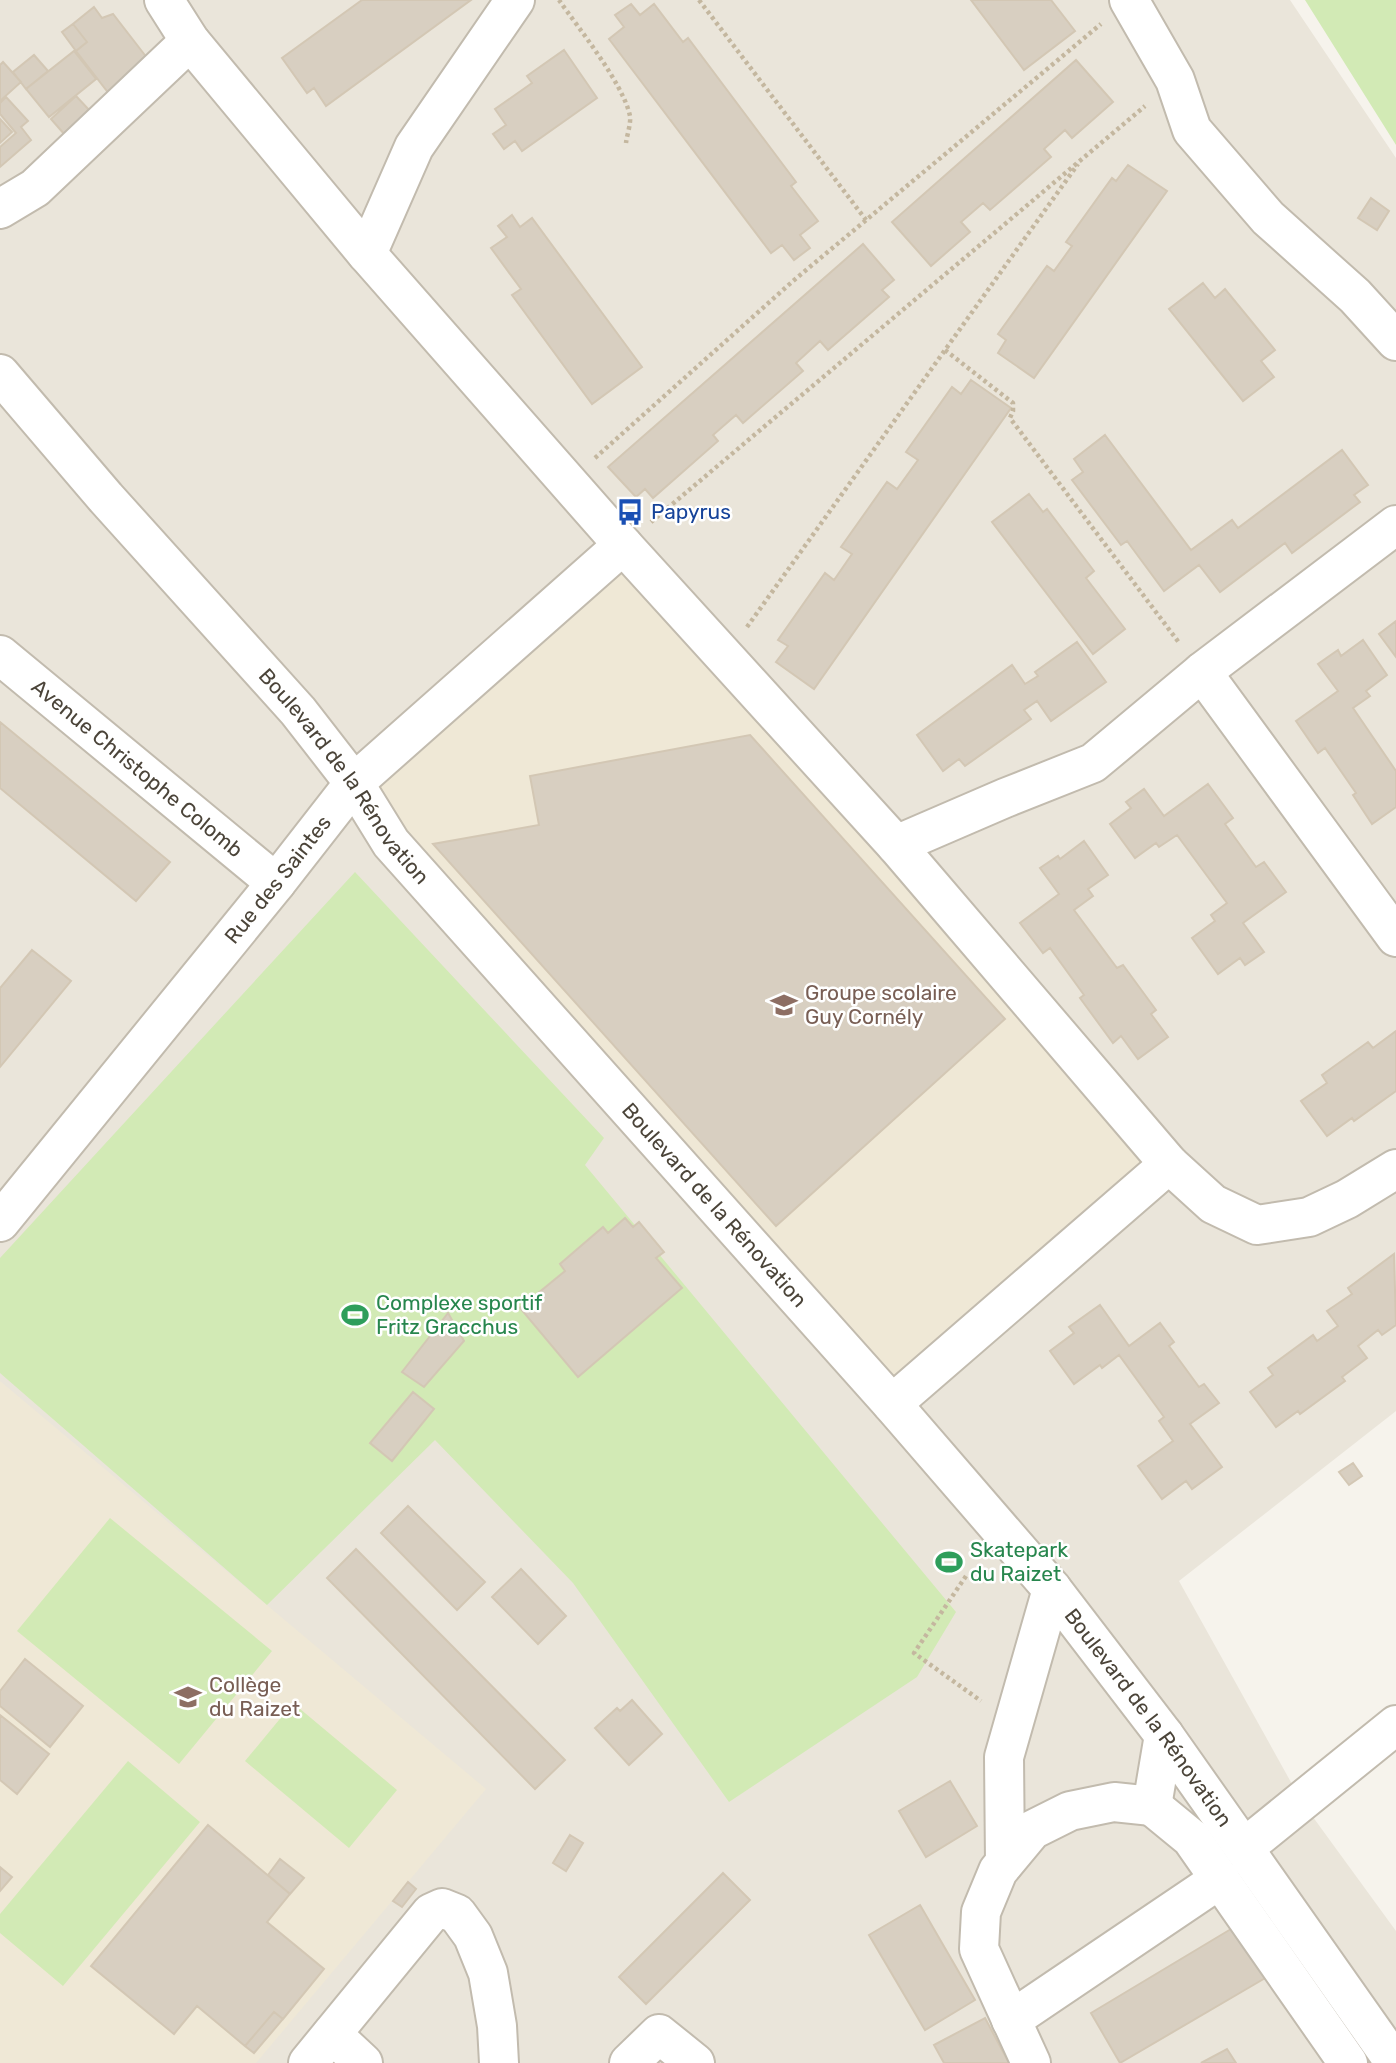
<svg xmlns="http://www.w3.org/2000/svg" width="1396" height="2063" font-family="Rubik,sans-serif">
  <rect width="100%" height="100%" fill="#f6f3ec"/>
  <!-- residential -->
  <path fill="#eae5da" d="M 0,0 L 1290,0 L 1396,158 L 1396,1411 L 1179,1581 L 1302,1802 L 1396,1931 L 1396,2063 L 0,2063 Z"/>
  <!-- education -->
  <path fill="#efe8d6" d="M 623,545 L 1169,1164 L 892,1404 L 354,783 Z
    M 0,1381 L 486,1789 L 256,2063 L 0,2063 Z"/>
  <!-- green -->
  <path fill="#d2eab5" d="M 1305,0 L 1396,0 L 1396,145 Z
    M 355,872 L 604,1138 L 585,1165 L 956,1612 L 917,1677 L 729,1802 L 573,1583 L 435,1440 L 267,1605 L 0,1373 L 0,1258 Z
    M 110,1518 L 272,1651 L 179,1764 L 17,1631 Z
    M 293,1703 L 397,1790 L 349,1848 L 245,1761 Z
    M 128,1761 L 200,1822 L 63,1986 L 0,1933 L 0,1914 Z"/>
  <!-- building -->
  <path fill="#d8cfc1" stroke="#d3c7b4" stroke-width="2" d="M 362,0 L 471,0 L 326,106 L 314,88 L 307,93 L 282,58 Z
    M 971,0 L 1051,0 L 1075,31 L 1024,70 Z
    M 631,4 L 640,15 L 654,4 L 683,42 L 688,38 L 796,182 L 791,186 L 818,221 L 800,235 L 810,248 L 794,260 L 782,245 L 771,253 L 609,39 L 624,27 L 615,15 Z
    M 94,7 L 102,18 L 113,14 L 151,63 L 110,95 L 76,51 L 87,42 L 73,24 Z
    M 73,24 L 87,42 L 76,51 L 62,32 Z
    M 564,50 L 597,98 L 522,151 L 515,141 L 504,149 L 493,134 L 506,125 L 495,109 L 532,83 L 527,76 Z
    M 74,51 L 96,79 L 49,117 L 26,89 Z
    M 34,55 L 48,71 L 26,89 L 13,72 Z
    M 1076,60 L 1113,102 L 1072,138 L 1065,130 L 1044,149 L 1051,157 L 990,210 L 983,203 L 961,222 L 970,232 L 931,266 L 892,222 Z
    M 3,62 L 21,82 L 0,101 L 0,65 Z
    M 76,96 L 91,112 L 65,135 L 51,119 Z
    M 6,97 L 28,121 L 21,127 L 31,140 L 0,167 L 0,147 L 16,133 L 0,114 L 0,103 Z
    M 0,119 L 12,132 L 0,143 Z
    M 1128,165 L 1167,191 L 1034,378 L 998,353 L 1006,340 L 998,334 L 1047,266 L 1054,271 L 1072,246 L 1066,242 L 1112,178 L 1116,181 Z
    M 1371,198 L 1389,211 L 1377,230 L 1358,218 Z
    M 512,215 L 520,227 L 532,218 L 642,367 L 592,404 L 512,295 L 521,289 L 491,248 L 507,237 L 498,226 Z
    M 863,244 L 894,280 L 882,290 L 889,297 L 828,350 L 820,341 L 796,363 L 803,371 L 743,423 L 736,415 L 713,435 L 718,441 L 653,498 L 645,489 L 636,497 L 608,467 Z
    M 1203,283 L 1215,298 L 1225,289 L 1275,350 L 1261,361 L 1274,377 L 1243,401 L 1169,309 Z
    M 971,380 L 1011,408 L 814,689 L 776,662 L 788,646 L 778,640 L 825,573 L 834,580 L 852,554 L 841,547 L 887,482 L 897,489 L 918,460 L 906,452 L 952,387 L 961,394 Z
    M 1105,435 L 1191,550 L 1232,520 L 1238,528 L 1342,450 L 1368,485 L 1354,495 L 1360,502 L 1292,553 L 1285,543 L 1220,592 L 1199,565 L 1164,591 L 1127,541 L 1121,545 L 1072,480 L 1083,472 L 1074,459 Z
    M 1029,494 L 1043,512 L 1047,509 L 1094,571 L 1086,578 L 1125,629 L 1093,654 L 992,522 Z
    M 1396,621 L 1396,657 L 1379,634 Z
    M 1363,640 L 1387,675 L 1366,691 L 1370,696 L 1353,708 L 1396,771 L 1396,807 L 1372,824 L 1353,795 L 1356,793 L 1325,748 L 1318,753 L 1296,721 L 1338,691 L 1318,664 L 1338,650 L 1341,656 Z
    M 1077,642 L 1106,682 L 1051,721 L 1037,701 L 1024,710 L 1031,719 L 965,766 L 959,759 L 943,771 L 917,735 L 1012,665 L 1025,684 L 1038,676 L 1035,672 Z
    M 0,722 L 170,862 L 136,901 L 0,788 Z
    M 750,735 L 1005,1019 L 776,1226 L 433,844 L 539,825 L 530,776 Z
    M 1208,784 L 1233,818 L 1225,824 L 1256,867 L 1264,862 L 1286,892 L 1243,923 L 1264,952 L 1245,965 L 1240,958 L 1218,974 L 1192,938 L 1215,921 L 1211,915 L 1227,903 L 1177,835 L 1159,847 L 1156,843 L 1135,858 L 1110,824 L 1131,808 L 1126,802 L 1144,789 L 1164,816 Z
    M 1084,841 L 1108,875 L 1088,889 L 1093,896 L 1074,910 L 1117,968 L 1123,965 L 1156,1010 L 1151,1014 L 1168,1037 L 1138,1059 L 1121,1036 L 1113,1043 L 1080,998 L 1084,995 L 1050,948 L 1043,953 L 1020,923 L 1059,894 L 1040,868 L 1058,856 L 1060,859 Z
    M 32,950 L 71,981 L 0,1067 L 0,988 Z
    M 1396,1031 L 1396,1091 L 1354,1121 L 1352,1118 L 1327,1136 L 1301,1101 L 1327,1083 L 1322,1075 L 1368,1042 L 1373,1048 Z
    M 625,1218 L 633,1227 L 639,1222 L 664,1252 L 656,1258 L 682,1288 L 578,1377 L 520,1308 L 565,1271 L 560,1264 L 603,1227 L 608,1233 Z
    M 1394,1254 L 1396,1325 L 1382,1335 L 1378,1330 L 1358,1346 L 1367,1358 L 1342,1377 L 1345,1381 L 1300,1414 L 1298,1411 L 1276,1427 L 1250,1392 L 1273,1375 L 1268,1368 L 1313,1335 L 1317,1341 L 1338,1326 L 1327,1311 L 1352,1294 L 1348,1288 Z
    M 1100,1305 L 1129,1346 L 1160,1323 L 1174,1342 L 1169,1346 L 1199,1387 L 1204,1384 L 1219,1403 L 1190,1424 L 1222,1467 L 1192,1489 L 1186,1481 L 1162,1499 L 1138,1466 L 1173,1441 L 1159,1421 L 1164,1417 L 1119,1355 L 1102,1368 L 1100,1365 L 1074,1384 L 1050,1351 L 1074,1333 L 1069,1327 Z
    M 448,1313 L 464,1341 L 424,1387 L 402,1372 Z
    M 413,1392 L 434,1409 L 392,1461 L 370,1443 Z
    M 1353,1463 L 1362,1476 L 1349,1485 L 1339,1472 Z
    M 408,1506 L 485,1582 L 457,1610 L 381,1533 Z
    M 356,1549 L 565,1760 L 535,1789 L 327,1578 Z
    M 521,1569 L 566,1616 L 538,1644 L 492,1597 Z
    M 25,1659 L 83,1706 L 50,1747 L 0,1706 L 0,1691 Z
    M 632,1700 L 662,1734 L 629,1765 L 595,1728 L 617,1708 L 620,1711 Z
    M 0,1715 L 49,1754 L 17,1794 L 0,1780 Z
    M 950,1781 L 977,1826 L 926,1857 L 899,1811 Z
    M 208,1825 L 290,1894 L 267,1922 L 324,1969 L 283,2019 L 274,2012 L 245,2046 L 197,2006 L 174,2034 L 91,1966 Z
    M 570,1835 L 583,1843 L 566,1871 L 553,1863 Z
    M 280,1859 L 304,1878 L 290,1894 L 268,1875 Z
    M 0,1867 L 12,1877 L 0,1891 Z
    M 723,1873 L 750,1900 L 646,2004 L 619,1977 Z
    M 408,1882 L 416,1889 L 402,1907 L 393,1901 Z
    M 920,1905 L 975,2000 L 925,2030 L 869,1935 Z
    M 1236,1926 L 1267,1977 L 1120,2063 L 1091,2013 Z
    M 274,2012 L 283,2019 L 254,2053 L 245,2046 Z
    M 985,2018 L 1009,2063 L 944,2063 L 934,2045 Z
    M 1227,2049 L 1236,2063 L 1201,2063 Z"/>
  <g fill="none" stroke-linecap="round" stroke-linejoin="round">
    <defs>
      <g id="minor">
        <path d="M 164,0 L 190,41 L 367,254 L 623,545 L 896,845 L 1169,1164 L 1213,1204 L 1257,1225 L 1309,1217 L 1347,1199 L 1396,1169"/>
        <path d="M 1129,0 L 1175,80 L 1192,130 L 1268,218 L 1355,296 L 1396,341"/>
        <path d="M 0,209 L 35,188 L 190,41"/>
        <path d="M 367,254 L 414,147 L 515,0"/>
        <path id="s1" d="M 0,374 L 106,498 L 298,711 L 354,783 L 391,843 L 892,1404 L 1052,1589 L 1164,1735 L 1395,2063"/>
        <path id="s2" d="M 0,655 L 276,883"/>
        <path d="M 1202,672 L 1396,937"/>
        <path d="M 896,845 L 1005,798 L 1093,763 L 1202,672 L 1396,525"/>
        <path id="s3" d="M 0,1222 L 276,883 L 354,783 L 623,545"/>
        <path d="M 892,1404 L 1169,1164"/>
        <path d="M 1152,1806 L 1191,1838 L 1348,2063"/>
        <path d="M 1244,1848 L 1396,1725"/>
        <path d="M 1005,1862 L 1004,1757 L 1052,1589"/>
        <path d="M 1011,2020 L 1220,1879"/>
        <path d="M 332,2034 L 363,2063"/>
        <path d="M 308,2063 L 431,1913 L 442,1908 L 457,1914 L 473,1936 L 488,1973 L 497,2026 L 499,2063"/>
        <path d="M 629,2063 L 659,2034 L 695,2063"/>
        <path d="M 1031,2063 L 979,1949 L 981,1912 L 998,1871 L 1032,1830 L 1070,1811 L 1114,1802 L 1152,1806 L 1164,1735"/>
      </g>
    </defs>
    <!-- minor casing -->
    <use href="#minor" stroke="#c2bbae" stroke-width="42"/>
    <!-- path -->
    <path stroke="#c4b79f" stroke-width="4.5" stroke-dasharray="3.5 3.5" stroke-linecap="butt" d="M 559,0 C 579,29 623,83 630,116 C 631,124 627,135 626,143
      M 699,0 L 866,220
      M 945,350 L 1013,403 L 1013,411 L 1010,418 L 1180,644
      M 595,458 L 793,281 L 1101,24
      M 651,522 L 1145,106
      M 747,627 L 1078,164
      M 966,1576 L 914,1653 L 981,1701"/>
    <!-- minor -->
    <use href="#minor" stroke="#fff" stroke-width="38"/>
  </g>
  <!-- icons -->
  <defs>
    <symbol id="bus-bare" viewBox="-9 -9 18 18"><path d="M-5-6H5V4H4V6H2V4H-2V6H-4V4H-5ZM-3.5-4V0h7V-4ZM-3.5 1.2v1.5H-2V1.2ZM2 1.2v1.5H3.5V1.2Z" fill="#1a4fb4" stroke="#fff" stroke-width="2.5" paint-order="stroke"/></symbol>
    <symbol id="school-bare" viewBox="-9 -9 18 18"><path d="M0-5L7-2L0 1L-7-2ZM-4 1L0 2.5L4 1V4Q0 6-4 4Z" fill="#8d6e63" stroke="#fff" stroke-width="2.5" paint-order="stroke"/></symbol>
    <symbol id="stadium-bare" viewBox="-9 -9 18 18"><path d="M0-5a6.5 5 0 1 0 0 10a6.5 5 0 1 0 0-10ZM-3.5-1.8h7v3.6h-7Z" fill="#2e9e5b" stroke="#fff" stroke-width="2.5" paint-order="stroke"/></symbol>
  </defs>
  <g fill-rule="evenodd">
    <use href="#bus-bare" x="611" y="493" width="38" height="38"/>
    <use href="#school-bare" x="765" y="986" width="38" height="38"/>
    <use href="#stadium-bare" x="336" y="1296" width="38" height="38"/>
    <use href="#stadium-bare" x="930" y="1543" width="38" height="38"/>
    <use href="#school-bare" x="169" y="1678" width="38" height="38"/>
  </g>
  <g text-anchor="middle" stroke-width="5" stroke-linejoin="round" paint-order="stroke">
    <!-- transit labels -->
    <g font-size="21" fill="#164399" stroke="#fff" text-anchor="start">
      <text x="651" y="519">Papyrus</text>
    </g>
    <!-- street labels -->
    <g font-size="21" fill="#4b4439" stroke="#fff">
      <text dy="7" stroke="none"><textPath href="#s2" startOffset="178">Avenue Christophe Colomb</textPath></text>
      <text dy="7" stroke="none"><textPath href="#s1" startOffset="530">Boulevard de la Rénovation</textPath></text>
      <text dy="7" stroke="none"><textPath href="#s3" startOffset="441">Rue des Saintes</textPath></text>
      <text dy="7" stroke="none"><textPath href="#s1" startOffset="1097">Boulevard de la Rénovation</textPath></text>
      <text dy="7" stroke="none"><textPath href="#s1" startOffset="1769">Boulevard de la Rénovation</textPath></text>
    </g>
    <!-- education labels -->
    <g font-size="21" fill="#785e54" stroke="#fff" text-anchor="start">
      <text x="805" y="1000">Groupe scolaire<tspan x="805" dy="24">Guy Cornély</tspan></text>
      <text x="209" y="1692">Collège<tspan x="209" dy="24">du Raizet</tspan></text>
    </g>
    <!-- leisure labels -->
    <g font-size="21" fill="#27864d" stroke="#fff" text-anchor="start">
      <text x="376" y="1310">Complexe sportif<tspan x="376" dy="24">Fritz Gracchus</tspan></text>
      <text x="970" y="1557">Skatepark<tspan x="970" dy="24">du Raizet</tspan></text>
    </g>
  </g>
</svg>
